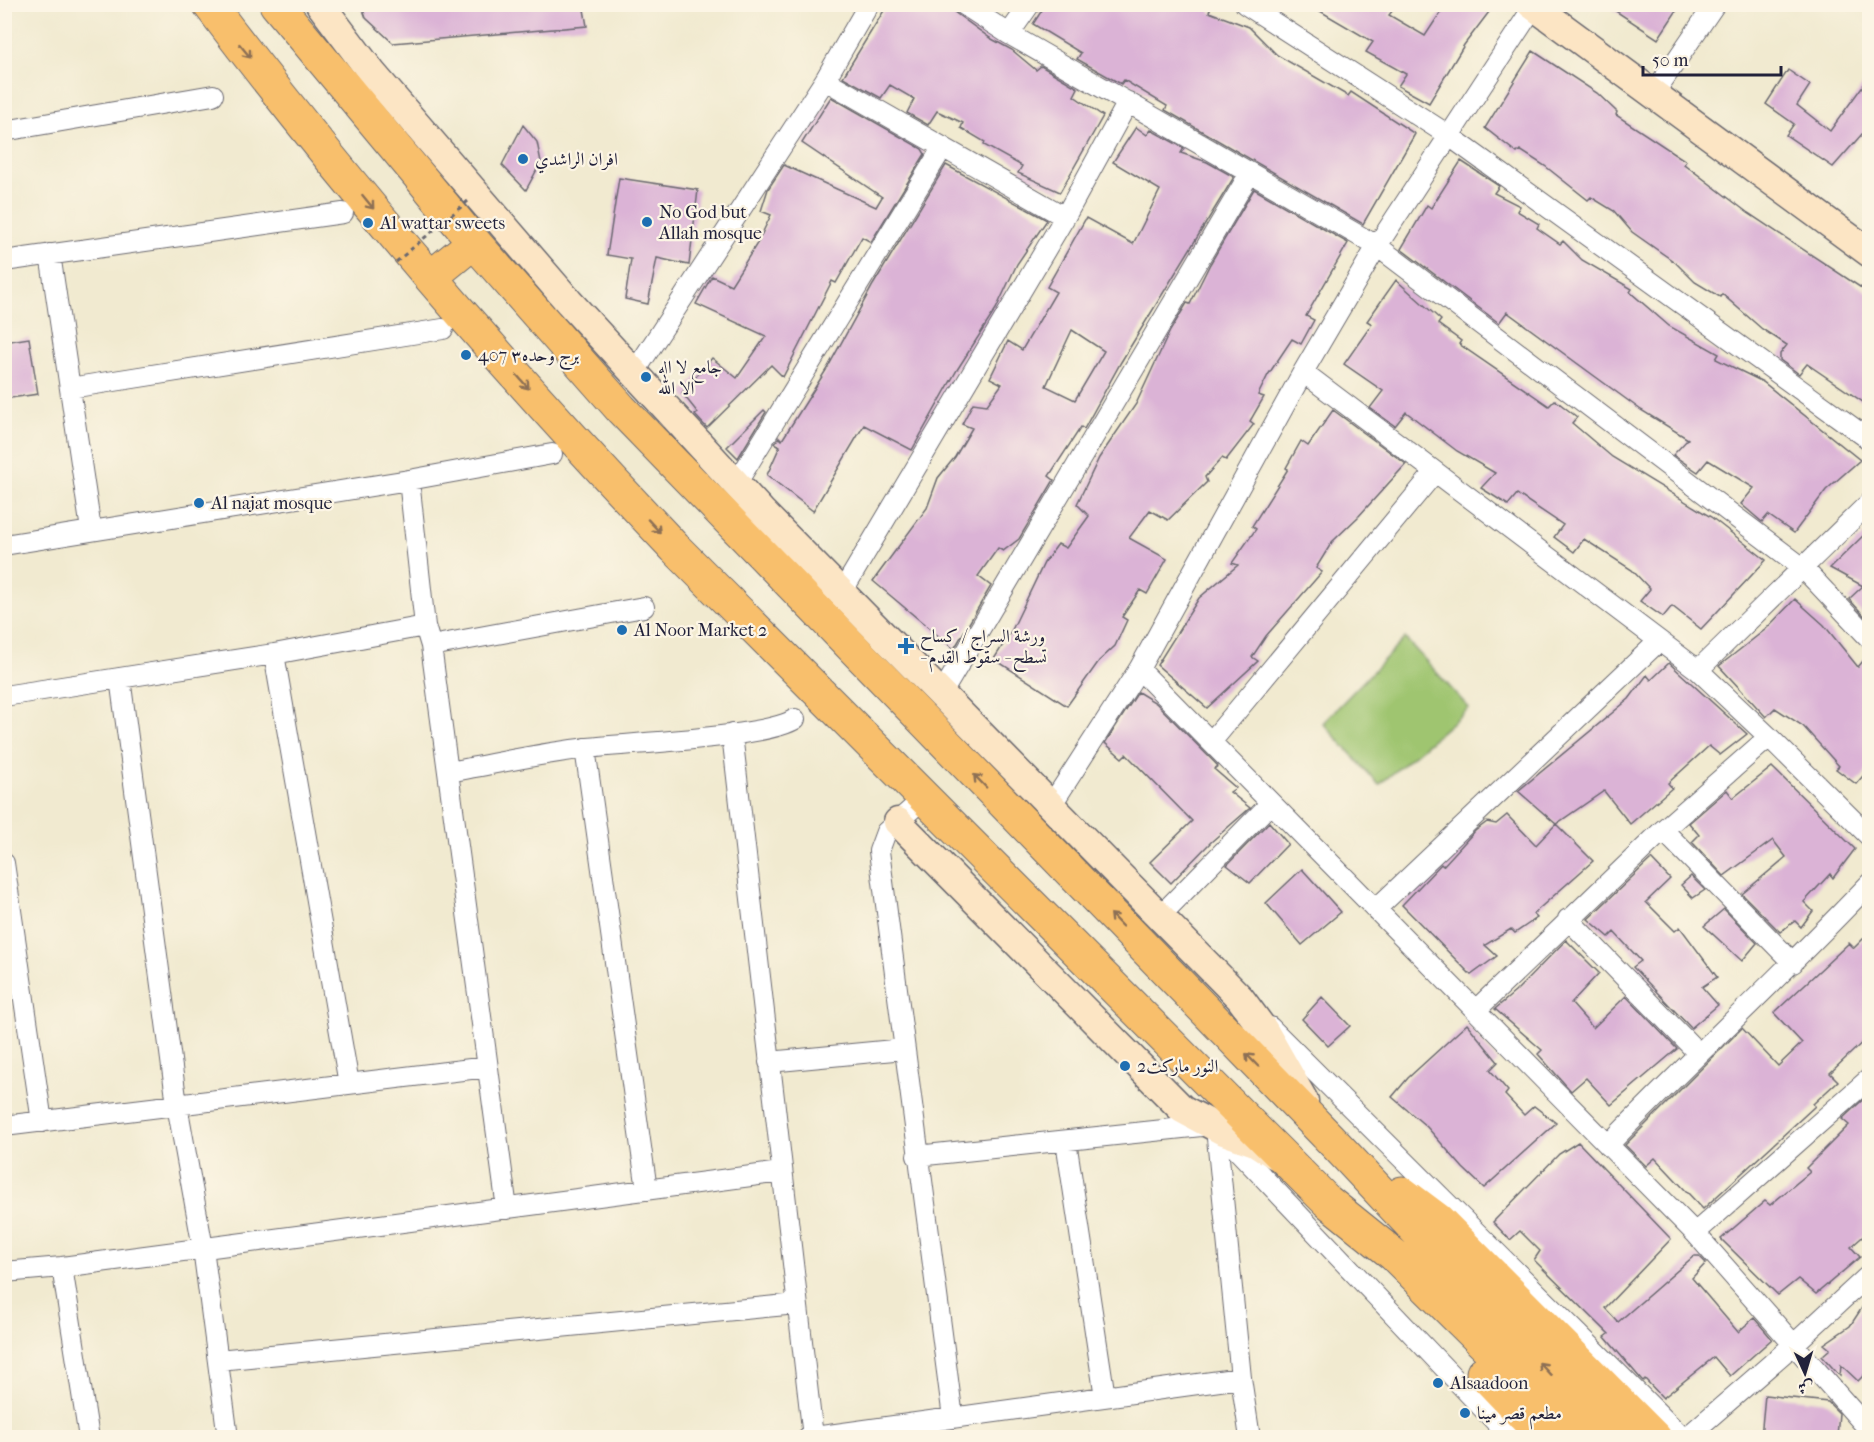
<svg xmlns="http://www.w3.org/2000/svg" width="1874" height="1442" font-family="'IM FELL French Canon',Amiri,serif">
  <rect width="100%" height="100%" fill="#fcf5e5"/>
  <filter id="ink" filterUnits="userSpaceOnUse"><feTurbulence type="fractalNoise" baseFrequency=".0167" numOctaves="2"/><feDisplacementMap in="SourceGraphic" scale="12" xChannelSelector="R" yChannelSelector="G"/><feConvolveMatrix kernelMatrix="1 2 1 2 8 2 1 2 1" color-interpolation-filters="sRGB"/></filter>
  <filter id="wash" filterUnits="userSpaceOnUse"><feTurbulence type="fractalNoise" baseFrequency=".008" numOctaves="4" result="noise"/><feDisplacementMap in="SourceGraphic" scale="24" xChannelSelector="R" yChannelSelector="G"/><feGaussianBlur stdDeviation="1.35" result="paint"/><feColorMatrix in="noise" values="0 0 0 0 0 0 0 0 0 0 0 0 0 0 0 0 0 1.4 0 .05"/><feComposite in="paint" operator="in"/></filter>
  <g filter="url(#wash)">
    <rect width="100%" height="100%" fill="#f1ead0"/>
    <!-- green -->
    <path fill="#9fc570" stroke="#607456" stroke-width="1.5" d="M 1405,638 L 1469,708 L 1379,785 L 1323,723 Z"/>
    <g id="blocks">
      <!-- building -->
      <path fill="#dbb3d6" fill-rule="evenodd" d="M 361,4 L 583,4 L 587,26 L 393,43 L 366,18 Z
        M 888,4 L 943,4 L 990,38 L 1012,50 L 1036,70 L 1041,66 L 1078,88 L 1074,96 L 1103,116 L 1060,192 L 1018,173 L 1022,166 L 984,145 L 985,142 L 961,128 L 963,123 L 937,111 L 928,125 L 907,113 L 914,99 L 890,85 L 881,98 L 843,77 Z
        M 1046,4 L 1212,4 L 1209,12 L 1249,27 L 1277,55 L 1348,96 L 1351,92 L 1415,134 L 1363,224 L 1165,110 L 1167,106 L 1124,80 L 1121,84 L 1077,59 L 1081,53 L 1033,24 Z
        M 1308,4 L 1384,4 L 1393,10 L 1389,15 L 1425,36 L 1446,4 L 1475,4 L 1489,12 L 1464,45 L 1429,103 L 1398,86 L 1406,74 L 1366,52 L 1373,42 Z
        M 1605,4 L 1681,4 L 1658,39 Z
        M 1533,51 L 1597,93 L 1617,112 L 1616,115 L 1686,161 L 1684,164 L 1748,213 L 1869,293 L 1869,406 L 1807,364 L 1799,374 L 1780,360 L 1780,354 L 1787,345 L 1762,329 L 1722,294 L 1720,297 L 1695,282 L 1676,263 L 1632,232 L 1614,211 L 1591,197 L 1588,200 L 1545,166 L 1520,150 L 1517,153 L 1485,128 Z
        M 1788,70 L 1810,85 L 1797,105 L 1830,131 L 1869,77 L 1869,140 L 1862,134 L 1833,167 L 1786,135 L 1794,124 L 1766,104 Z
        M 831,97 L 922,149 L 925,154 L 871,242 L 862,237 L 836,283 L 832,281 L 783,377 L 771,365 L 707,428 L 695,415 L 698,413 L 682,393 L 712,358 L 737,378 L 766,336 L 696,304 L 712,276 L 731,285 L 758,242 L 771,215 L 761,211 L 768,189 L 784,165 L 876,207 L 882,197 L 802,143 Z
        M 523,125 L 537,142 L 541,162 L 526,190 L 502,165 Z
        M 1136,127 L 1147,135 L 1151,130 L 1184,148 L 1181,153 L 1207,162 L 1234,177 L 1121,362 L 1084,429 L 1081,427 L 1049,476 L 1054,480 L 1019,539 L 1003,551 L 998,548 L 978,576 L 991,586 L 954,649 L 873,581 L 927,508 L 938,478 L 955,457 L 972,428 L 962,424 L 973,403 L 987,405 L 1002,384 L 990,378 L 1008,341 L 1022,350 L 1056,292 L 1047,287 L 1086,218 L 1133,244 L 1160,190 L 1113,162 ZM 1072,330 L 1104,351 L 1075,400 L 1046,386 Z
        M 1461,161 L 1499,186 L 1494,193 L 1520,206 L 1517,211 L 1539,224 L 1537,228 L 1560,244 L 1563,241 L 1582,260 L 1632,289 L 1630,292 L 1669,326 L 1719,354 L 1716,359 L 1763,382 L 1860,460 L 1826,490 L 1794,533 L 1768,515 L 1762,522 L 1741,504 L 1754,488 L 1708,460 L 1698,472 L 1673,455 L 1688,439 L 1641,410 L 1507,312 L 1499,323 L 1401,249 L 1427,205 L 1431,208 Z
        M 946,165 L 1047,220 L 1017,264 L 996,309 L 957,370 L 912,450 L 864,425 L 813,511 L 767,475 L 780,446 L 775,443 L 779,437 L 782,440 L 828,367 L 873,285 Z
        M 619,178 L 698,190 L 689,265 L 657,258 L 648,304 L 625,299 L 631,259 L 607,255 Z
        M 1254,189 L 1348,243 L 1306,316 L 1314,320 L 1301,344 L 1292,339 L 1268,375 L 1258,395 L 1264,397 L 1250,421 L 1254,424 L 1226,460 L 1222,458 L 1205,477 L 1207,482 L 1168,520 L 1150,510 L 1129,538 L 1167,559 L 1147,594 L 1140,590 L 1122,617 L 1127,620 L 1115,646 L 1099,661 L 1067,706 L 994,659 L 1010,634 L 1044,563 L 1058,544 L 1066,548 L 1089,516 L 1077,504 L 1099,458 L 1136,404 L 1170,331 L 1187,303 L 1190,304 L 1210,264 Z
        M 1396,280 L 1441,320 L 1438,324 L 1461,341 L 1459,344 L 1549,406 L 1555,400 L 1577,417 L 1572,423 L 1612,457 L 1711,517 L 1766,560 L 1701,629 L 1672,606 L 1663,617 L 1640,601 L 1650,589 L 1632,570 L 1584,539 L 1574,552 L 1554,537 L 1563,525 L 1517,494 L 1508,505 L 1481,488 L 1495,473 L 1457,451 L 1406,412 L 1395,426 L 1370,408 L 1383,391 L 1344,364 L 1372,324 L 1367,321 Z
        M 29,338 L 38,394 L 4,399 L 4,342 Z
        M 764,410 L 766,412 L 738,458 L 727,447 Z
        M 1333,410 L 1406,464 L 1358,517 L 1332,542 L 1316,568 L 1322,572 L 1266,636 L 1252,657 L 1258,661 L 1207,708 L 1157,665 L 1199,598 L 1238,565 L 1232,563 L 1256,529 L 1252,526 L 1288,469 L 1286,468 L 1301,441 L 1308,446 Z
        M 1869,530 L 1869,621 L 1849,599 L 1863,586 L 1830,568 Z
        M 1795,599 L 1824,625 L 1858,667 L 1869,654 L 1869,769 L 1856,784 L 1836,769 L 1839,766 L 1803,726 L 1775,708 L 1766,717 L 1719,666 L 1766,629 Z
        M 1669,663 L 1747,734 L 1720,755 L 1709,746 L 1668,783 L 1672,788 L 1630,824 L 1604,791 L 1556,824 L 1518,791 L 1629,699 L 1647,675 L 1651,680 Z
        M 1138,692 L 1156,703 L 1218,766 L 1214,769 L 1236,788 L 1230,792 L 1250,808 L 1211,842 L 1171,883 L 1150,862 L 1192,821 L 1126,754 L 1122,758 L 1105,743 Z
        M 1772,767 L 1855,849 L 1833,878 L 1830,874 L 1804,902 L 1813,911 L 1801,927 L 1795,921 L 1780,932 L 1742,894 L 1786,857 L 1773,840 L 1724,876 L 1692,842 L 1699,835 L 1689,823 L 1727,790 L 1733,798 Z
        M 1507,815 L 1536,845 L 1556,824 L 1593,861 L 1533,914 L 1537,918 L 1515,933 L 1511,929 L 1485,945 L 1497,956 L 1471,975 L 1402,905 L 1441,864 L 1443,866 L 1475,831 L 1487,822 L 1496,824 Z
        M 1269,822 L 1288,844 L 1250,883 L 1227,865 Z
        M 1651,859 L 1670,879 L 1646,902 L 1675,931 L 1680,927 L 1717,977 L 1702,987 L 1718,1005 L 1691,1028 L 1633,967 L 1641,961 L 1614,932 L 1609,937 L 1588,919 Z
        M 1302,869 L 1341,912 L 1302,945 L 1266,903 Z
        M 1691,876 L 1705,890 L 1693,898 L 1681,885 Z
        M 1724,909 L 1757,943 L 1742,961 L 1704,926 Z
        M 1869,933 L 1869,1036 L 1830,1073 L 1838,1081 L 1813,1104 L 1815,1106 L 1703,1209 L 1655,1158 L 1646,1166 L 1625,1145 L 1742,1028 L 1778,1066 L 1802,1043 L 1774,1013 L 1849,943 L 1854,948 Z
        M 1566,940 L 1599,973 L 1571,1003 L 1593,1028 L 1626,996 L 1677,1049 L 1611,1105 L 1586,1078 L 1571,1091 L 1538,1054 L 1542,1050 L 1495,1009 L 1515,992 Z
        M 1322,997 L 1350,1026 L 1328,1046 L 1302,1019 Z
        M 1467,1024 L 1498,1062 L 1490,1070 L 1508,1091 L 1505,1095 L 1524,1115 L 1534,1106 L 1556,1123 L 1484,1188 L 1463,1168 L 1427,1127 L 1392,1097 L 1408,1078 Z
        M 1869,1094 L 1869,1231 L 1851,1247 L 1860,1257 L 1816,1294 L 1798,1279 L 1778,1295 L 1721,1239 L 1765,1201 L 1770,1205 L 1810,1172 L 1806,1168 L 1849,1125 L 1842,1119 Z
        M 1578,1142 L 1671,1239 L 1605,1308 L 1618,1322 L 1694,1256 L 1699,1256 L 1706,1263 L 1692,1278 L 1738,1332 L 1754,1318 L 1772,1339 L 1730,1376 L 1714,1357 L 1663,1398 L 1645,1379 L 1643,1381 L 1641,1379 L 1605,1337 L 1609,1334 L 1534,1260 L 1540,1251 L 1520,1231 L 1510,1240 L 1493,1222 L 1559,1154 Z
        M 1869,1297 L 1869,1370 L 1858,1381 L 1841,1365 L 1840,1376 L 1822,1356 L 1830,1349 L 1824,1344 L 1850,1326 Z
        M 1765,1395 L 1828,1402 L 1839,1413 L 1837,1437 L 1761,1437 Z"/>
    </g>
  </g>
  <g filter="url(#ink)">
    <use href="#blocks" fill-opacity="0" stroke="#6a686f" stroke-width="1.5"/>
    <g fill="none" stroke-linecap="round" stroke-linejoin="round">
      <defs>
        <path id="street" d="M 963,4 L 1009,34 L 1377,246 L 1803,568 L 1870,639
          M 1245,4 L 1448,135 L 1870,440
          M 1009,34 L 1030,4
          M 825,80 L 1065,217
          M 1654,93 L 1715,4
          M 4,131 L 213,95
          M 50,254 L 91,530
          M 4,261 L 343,213
          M 1303,372 L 1698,670 L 1769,737 L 1870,837
          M 634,373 L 825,80 L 869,4
          M 70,388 L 443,329
          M 409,480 L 425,626 L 431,646 L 507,1209
          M 736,484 L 943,147
          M 4,545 L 409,480 L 552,454
          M 842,592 L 1065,217 L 1128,102
          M 431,646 L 644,607
          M 274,654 L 349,1084
          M 1139,669 L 1695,1233 L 1863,1423 L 1870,1426
          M 1698,670 L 1870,502
          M 120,678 L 177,1105 L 203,1248 L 228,1438
          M 942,693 L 1250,173
          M 4,696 L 274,654 L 425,626
          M 732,734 L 813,1437
          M 1211,742 L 1435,472
          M 585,748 L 647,1190
          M 448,772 C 494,764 541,753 588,748 C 630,743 766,738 795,719
          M 924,798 L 886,832 L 879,851 L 953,1418
          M 1052,804 L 1139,669 L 1303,372 L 1377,246 L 1534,6
          M 1663,830 L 1793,963
          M 4,863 L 42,1122
          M 1376,909 L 1659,641
          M 1161,915 L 1271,803
          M 1568,919 L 1697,1052
          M 1476,1010 L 1663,830 L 1769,737
          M 1270,1027 L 1683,1438
          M 769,1062 L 904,1049
          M 4,1126 L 487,1067
          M 1216,1128 L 1241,1378 L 1250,1438
          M 1220,1132 L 1511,1438
          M 1066,1141 L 1105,1397
          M 1608,1145 C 1694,1056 1785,973 1870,883
          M 917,1156 L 1211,1125
          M 1695,1233 L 1870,1078
          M 62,1267 L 89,1438
          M 4,1272 L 62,1267 L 781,1172
          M 218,1360 L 797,1304
          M 807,1438 L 1241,1378
          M 1686,1438 L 1792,1346 L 1870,1274"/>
        <path id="secondary" d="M 320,4 L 372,73 L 569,302 L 761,511 L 1240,998 L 1263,1029 L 1304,1101
          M 1531,4 L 1870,253
          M 898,822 L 1182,1109 L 1221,1130 L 1255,1142 L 1275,1155"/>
        <path id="highway" d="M 209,4 C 353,194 511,375 675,548 L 1327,1201 L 1394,1255 L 1579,1438
          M 276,4 L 474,242 L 621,409 L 1337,1146 L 1611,1438
          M 431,277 L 474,242
          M 1402,1193 L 1438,1220 L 1655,1438
          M 1483,1373 L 1545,1438"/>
      </defs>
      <!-- street casing -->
      <use href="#street" stroke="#6a686f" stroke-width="22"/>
      <!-- secondary casing -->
      <use href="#secondary" stroke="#6a686f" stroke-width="31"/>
      <!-- highway casing -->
      <use href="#highway" stroke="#6a686f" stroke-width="35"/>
      <!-- street -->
      <use href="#street" stroke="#fff" stroke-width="20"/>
      <!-- secondary -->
      <use href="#secondary" stroke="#fce5c4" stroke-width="28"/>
      <!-- highway -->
      <use href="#highway" stroke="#f8bf6c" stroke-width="33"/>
      <!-- path-bridge -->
      <path stroke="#6a686f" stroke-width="3" stroke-dasharray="4.5 4.5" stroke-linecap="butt" d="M 396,262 L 468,201"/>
    </g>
    <!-- one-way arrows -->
    <defs><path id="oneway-shaft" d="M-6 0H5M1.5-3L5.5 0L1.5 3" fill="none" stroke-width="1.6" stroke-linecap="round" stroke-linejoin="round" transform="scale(1.5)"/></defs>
    <g stroke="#8d7054">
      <use href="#oneway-shaft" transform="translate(245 51) rotate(51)"/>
      <use href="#oneway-shaft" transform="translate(368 202) rotate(51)"/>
      <use href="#oneway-shaft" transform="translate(523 382) rotate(49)"/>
      <use href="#oneway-shaft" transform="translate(654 526) rotate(47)"/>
      <use href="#oneway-shaft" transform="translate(980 781) rotate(-134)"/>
      <use href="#oneway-shaft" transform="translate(1116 920) rotate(-134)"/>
      <use href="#oneway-shaft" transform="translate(1252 1060) rotate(-134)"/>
      <use href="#oneway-shaft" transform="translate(1545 1369) rotate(-133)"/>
    </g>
  </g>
  <!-- markers -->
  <g fill="#1f6fb2" stroke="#fcf5e5" stroke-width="2">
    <circle cx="523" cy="159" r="6"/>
    <circle cx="647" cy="222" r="6"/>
    <circle cx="368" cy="223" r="6"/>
    <circle cx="466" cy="355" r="6"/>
    <circle cx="646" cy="377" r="6"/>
    <circle cx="199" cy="503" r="6"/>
    <circle cx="622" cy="630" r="6"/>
    <path d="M903 637h6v6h6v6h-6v6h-6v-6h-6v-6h6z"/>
    <circle cx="1125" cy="1066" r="6"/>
    <circle cx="1438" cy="1383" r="6"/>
    <circle cx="1465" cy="1413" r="6"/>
  </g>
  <g text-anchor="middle" stroke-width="4.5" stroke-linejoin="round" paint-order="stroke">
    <!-- poi labels -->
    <g font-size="18" fill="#22223b" stroke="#fcf5e5" text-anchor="start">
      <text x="535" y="165">افران الراشدي</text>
      <text x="659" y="218">No God but<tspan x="659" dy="21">Allah mosque</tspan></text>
      <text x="380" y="229">Al wattar sweets</text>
      <text x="478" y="361">برج وحده٣ 407</text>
      <text x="658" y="373">جامع لا اله<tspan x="658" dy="21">الا الله</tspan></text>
      <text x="211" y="509">Al najat mosque</text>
      <text x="634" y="636">Al Noor Market 2</text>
      <text x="920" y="642">ورشة السراج / كساح<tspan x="920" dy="21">- تسطح - سقوط القدم</tspan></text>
      <text x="1137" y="1072">النور ماركت2</text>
      <text x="1450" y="1389">Alsaadoon</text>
      <text x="1477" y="1419">مطعم قصر مينا</text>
    </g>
  </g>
  <!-- margin -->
  <rect width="1874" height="1442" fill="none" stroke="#fcf5e5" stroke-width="24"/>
  <!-- north arrow -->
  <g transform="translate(1805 1373) rotate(176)" stroke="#fcf5e5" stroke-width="4.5" paint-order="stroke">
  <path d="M0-4.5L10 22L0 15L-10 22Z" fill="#22223b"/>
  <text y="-9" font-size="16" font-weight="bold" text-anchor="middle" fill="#22223b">ش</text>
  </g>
  <!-- scale -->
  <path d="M1643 66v9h138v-9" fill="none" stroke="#22223b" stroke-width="3"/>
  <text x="1652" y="66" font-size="18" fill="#22223b" stroke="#fcf5e5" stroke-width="4.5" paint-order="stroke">50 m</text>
</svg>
